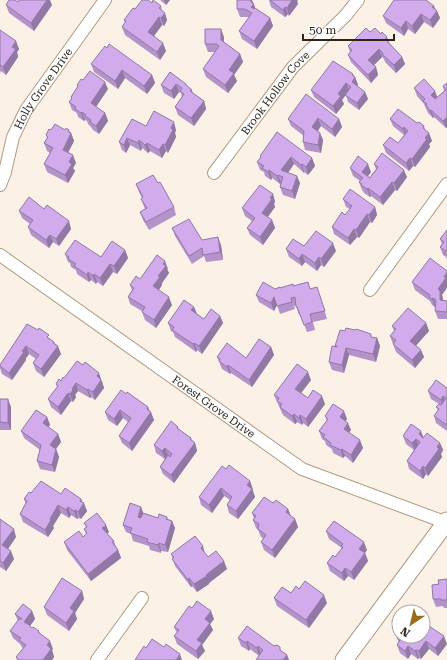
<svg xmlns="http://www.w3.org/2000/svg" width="447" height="660" font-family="'Roboto Serif',serif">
  <rect width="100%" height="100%" fill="#fcf1e6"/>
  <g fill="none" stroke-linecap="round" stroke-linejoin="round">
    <defs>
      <g id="street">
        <path id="s1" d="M 214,173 L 293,67 L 346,15 L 358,0"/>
        <path id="s2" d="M 0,185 L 5,172 L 13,137 L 26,110 L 105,0"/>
        <path id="s3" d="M 0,255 L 302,469 L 447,523"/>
        <path d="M 370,290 L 447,184"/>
        <path d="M 97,660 L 142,598"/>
      </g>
      <path id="secondary" d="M 344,660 L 447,521"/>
    </defs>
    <!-- street casing -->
    <use href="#street" stroke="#b29a80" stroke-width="14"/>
    <!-- secondary casing -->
    <use href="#secondary" stroke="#b29a80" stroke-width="19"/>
    <!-- street -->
    <use href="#street" stroke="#fff" stroke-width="12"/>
    <!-- secondary -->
    <use href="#secondary" stroke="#fff" stroke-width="17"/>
  </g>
  <!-- wall -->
  <path fill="#b493cb" d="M 160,0 L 170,0 L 166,5 Z
    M 237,0 L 252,0 L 255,8 L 270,18 L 273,26 L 257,49 L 242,39 L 239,31 L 249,17 L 240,17 L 237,9 Z
    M 269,0 L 298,0 L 297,1 L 298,4 L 289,16 L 288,14 L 285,17 L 271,7 Z
    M 18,2 L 52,5 L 34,31 L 9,13 L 6,5 Z
    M 152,3 L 161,6 L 162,11 L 167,20 L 164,26 L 162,25 L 154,36 L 166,51 L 160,60 L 125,35 L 122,27 L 125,22 L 124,20 L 135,9 Z
    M 434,6 L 435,9 L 437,11 L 440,18 L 433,28 L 424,22 L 415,34 L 408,29 L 404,36 L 386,23 L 383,16 Z
    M 0,30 L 19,49 L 17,52 L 18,57 L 6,75 L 1,71 L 0,73 Z
    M 370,32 L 389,43 L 402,57 L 405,64 L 396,73 L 385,62 L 384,59 L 382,57 L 374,65 L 376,67 L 378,75 L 371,83 L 351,62 L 348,55 L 350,52 L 348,46 Z
    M 224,37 L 224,42 L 240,54 L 243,62 L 234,75 L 237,81 L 228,93 L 206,77 L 203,69 L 215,52 L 208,52 L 205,44 Z
    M 91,64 L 152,75 L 155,83 L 147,94 L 125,78 L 118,89 L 94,72 Z
    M 170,72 L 192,90 L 193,93 L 204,101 L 206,109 L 194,126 L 178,115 L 175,107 L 182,97 L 181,93 L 179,92 L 174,99 L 164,93 L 161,85 Z
    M 354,76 L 355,77 L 358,85 L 357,86 L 365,92 L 368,99 L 359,110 L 348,102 L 346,95 L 342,100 L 344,104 L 336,114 L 314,97 L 311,90 Z
    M 83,80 L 108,89 L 96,107 L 105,113 L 108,121 L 99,134 L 93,130 L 91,127 L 88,124 L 87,121 L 85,120 L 84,121 L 78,117 L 77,113 L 72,110 L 69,102 L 72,99 L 71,97 L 78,87 L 77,85 Z
    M 447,83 L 446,128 L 434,117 L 433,118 L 428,113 L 424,104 L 417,96 L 414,88 L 438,97 L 444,91 L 443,86 Z
    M 288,119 L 339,119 L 342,127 L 335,137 L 321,126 L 318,131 L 323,140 L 321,153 L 305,150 L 303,142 L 304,136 L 291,126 Z
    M 390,119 L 417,123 L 424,126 L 425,130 L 432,141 L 429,144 L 430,147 L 415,167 L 413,166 L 409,171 L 386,153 L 383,145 L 398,143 L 404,135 L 393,126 Z
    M 146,126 L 176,130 L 175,133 L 176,137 L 168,153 L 166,151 L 162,158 L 150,151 L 148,153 L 142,148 L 141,151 L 130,145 L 126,153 L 122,150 L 119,142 Z
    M 51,130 L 70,132 L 71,133 L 74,141 L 68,152 L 76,163 L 73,168 L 75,171 L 68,183 L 47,172 L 44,164 L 50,153 L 47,151 L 44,143 L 47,138 L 46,135 Z
    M 260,156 L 312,158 L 315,166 L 308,175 L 304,172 L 304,173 L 294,164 L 288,173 L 300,183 L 295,199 L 283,195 L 280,187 L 281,183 L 280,184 L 272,178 L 271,180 L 265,176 L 264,172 L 260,170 L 257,162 L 261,158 Z
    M 374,164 L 407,177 L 397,191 L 395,190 L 383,205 L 371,196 L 370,197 L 364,193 L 363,191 L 362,190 L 359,182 L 360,181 L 353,176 L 350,168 L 371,172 L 368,176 L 370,178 L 376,169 Z
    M 158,183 L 174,207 L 176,215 L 149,230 L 143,220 L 140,212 L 145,209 L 141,199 L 142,198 L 139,192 L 136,184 Z
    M 273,194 L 275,202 L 274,204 L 275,207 L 268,217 L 272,220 L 275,228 L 263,245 L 250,235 L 247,228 L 252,221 L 245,216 L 242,208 Z
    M 343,199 L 375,207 L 377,215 L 372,223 L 370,222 L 359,238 L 357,237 L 350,245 L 334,234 L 332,227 L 345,215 L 350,209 L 346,207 Z
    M 19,211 L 71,229 L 59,246 L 53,242 L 49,248 L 31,235 L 28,227 L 30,224 L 22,218 Z
    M 172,228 L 202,240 L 221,245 L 223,260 L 206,262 L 204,256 L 192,264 L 175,236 Z
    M 447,230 L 447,260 L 446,257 L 443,255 L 440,247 L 442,244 L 440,239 Z
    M 304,246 L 336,251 L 324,267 L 321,265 L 317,271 L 305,262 L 302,266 L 289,257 L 286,249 Z
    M 125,250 L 128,258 L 117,274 L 113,272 L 103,286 L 97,282 L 96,284 L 91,280 L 89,282 L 77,274 L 76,270 L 71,267 L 70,263 L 68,262 L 65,254 L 101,257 Z
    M 167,269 L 169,273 L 162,283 L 162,285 L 159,290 L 172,305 L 156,328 L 145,320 L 142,312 L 142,311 L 130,304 L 128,297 L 132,290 L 130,285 L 140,279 L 168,269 Z
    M 412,282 L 442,295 L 443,300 L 447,301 L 447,319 L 438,319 L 435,311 L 435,307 L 432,305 L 430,301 L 415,290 Z
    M 293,286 L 310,289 L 320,295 L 327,319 L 313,322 L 315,330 L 307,332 L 300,314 L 299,315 L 296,305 L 294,306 L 295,309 L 280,314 L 277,305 L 274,311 L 259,302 L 256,295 L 280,288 Z
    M 194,307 L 197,314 L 204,319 L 220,316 L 223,323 L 202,354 L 197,350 L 196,352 L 175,337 L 173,332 L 171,331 L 168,323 Z
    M 426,323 L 429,331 L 416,345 L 424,357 L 415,368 L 396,352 L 390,336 L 394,331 L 392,326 Z
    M 27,324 L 50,339 L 55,344 L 61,354 L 44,377 L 36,371 L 33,363 L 36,359 L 29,354 L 26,358 L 26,360 L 12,380 L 2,374 L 0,368 L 0,365 Z
    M 373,337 L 377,338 L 380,346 L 376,362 L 349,355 L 344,373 L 332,370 L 329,362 L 335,347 L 335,346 Z
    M 271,347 L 274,355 L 252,387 L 231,373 L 230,374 L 222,369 L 217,357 L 246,358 Z
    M 64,378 L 102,381 L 104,388 L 95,400 L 91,397 L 90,398 L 78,391 L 75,395 L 76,397 L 73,402 L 71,401 L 61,415 L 51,407 L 48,399 L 57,387 L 56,384 Z
    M 311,380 L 301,393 L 308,398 L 325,404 L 308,427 L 303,423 L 302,425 L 297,422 L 295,424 L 283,415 L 274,395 Z
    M 447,388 L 447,431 L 436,423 L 434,416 L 438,410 L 436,407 L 439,404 L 431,399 L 428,391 Z
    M 0,399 L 11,407 L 11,430 L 0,430 Z
    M 148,407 L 154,420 L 132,451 L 122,443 L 119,436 L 128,422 L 123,418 L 117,426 L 108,420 L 105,412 Z
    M 325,416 L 347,419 L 345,421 L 351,430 L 349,433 L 363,448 L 353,463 L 345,456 L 343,458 L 333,453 L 332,449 L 326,445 L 325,441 L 322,439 L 319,431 L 327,421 Z
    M 47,417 L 50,425 L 48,427 L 58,434 L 61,442 L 56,449 L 59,457 L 55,472 L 40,469 L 37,461 L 40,450 L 24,438 L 21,431 Z
    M 178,427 L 179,429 L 195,443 L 197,451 L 174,483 L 163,474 L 160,467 L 165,459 L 156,453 L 154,445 Z
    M 403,436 L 424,437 L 440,443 L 443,450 L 441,454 L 442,457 L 428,476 L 426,474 L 423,479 L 409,469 L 407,461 L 414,450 L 406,444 Z
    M 226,469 L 250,481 L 253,489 L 252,490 L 255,497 L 238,519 L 229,513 L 227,505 L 230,500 L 224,496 L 212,513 L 201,505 L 199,497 Z
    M 31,493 L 61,494 L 81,499 L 87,511 L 81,519 L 78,518 L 77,519 L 71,515 L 69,518 L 61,513 L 53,526 L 54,528 L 48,537 L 23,522 L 20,514 L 26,504 L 24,499 Z
    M 273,503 L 288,509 L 291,516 L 295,519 L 298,527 L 275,558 L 264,550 L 261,542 L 264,539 L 261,537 L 258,530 L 256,528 L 253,520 L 254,519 L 252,513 Z
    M 141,507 L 143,513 L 158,518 L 167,517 L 168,519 L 172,521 L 175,528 L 168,552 L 161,551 L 161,553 L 150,550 L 149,546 L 133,541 L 131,534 L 126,532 L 123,525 Z
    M 0,519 L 16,537 L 8,549 L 14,559 L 6,571 L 0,567 Z
    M 84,523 L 109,532 L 107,534 L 114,541 L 116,547 L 118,550 L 121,558 L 91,581 L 67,550 L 64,542 L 83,537 L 86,534 L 84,529 L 86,527 Z
    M 326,531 L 367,550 L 365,553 L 368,561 L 354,580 L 348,576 L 344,581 L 330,571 L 327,563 L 335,557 L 342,548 L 329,539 Z
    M 171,554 L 205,554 L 208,557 L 227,569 L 209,583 L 209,584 L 197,592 L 192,586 L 191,587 L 175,566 Z
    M 447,579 L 447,608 L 444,608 L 443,606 L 436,607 L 433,599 L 439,584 Z
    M 299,589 L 327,603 L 309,628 L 277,606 L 274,598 L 291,593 Z
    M 82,591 L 84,599 L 75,613 L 77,619 L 69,631 L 47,615 L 44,607 Z
    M 192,608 L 214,619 L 210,624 L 213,630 L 202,645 L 205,651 L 198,659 L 177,644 L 174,636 L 177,633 L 174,627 Z
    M 32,611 L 35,619 L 30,626 L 32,628 L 39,631 L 40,634 L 53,649 L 52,650 L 54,657 L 52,660 L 17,660 L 16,657 L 23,649 L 20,644 L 13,638 L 10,631 L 18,621 L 15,614 Z
    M 238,638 L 282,651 L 287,655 L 289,660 L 256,660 L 259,656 L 250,649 L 249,651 L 241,646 Z
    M 397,638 L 447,644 L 438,656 L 429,649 L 421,659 L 419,658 L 418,659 L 411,654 L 408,659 L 400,653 L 397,645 L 399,643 Z"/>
  <!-- shaded-wall -->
  <path fill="#9278a5" d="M 47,0 L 50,0 L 52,5 L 34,31 L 31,23 Z
    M 164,0 L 170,0 L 166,5 Z
    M 251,0 L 252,0 L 253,4 L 254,4 L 256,11 L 251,7 Z
    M 292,0 L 298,0 L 297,1 L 298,4 L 289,16 L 287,8 Z
    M 434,6 L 436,12 L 437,11 L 440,18 L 433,28 L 430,20 L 432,7 Z
    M 285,7 L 288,14 L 285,17 L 283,10 Z
    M 165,13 L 167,20 L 164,26 L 161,18 Z
    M 421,14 L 424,22 L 415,34 L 412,26 Z
    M 159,17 L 162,25 L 151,40 L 148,32 Z
    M 270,18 L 273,26 L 257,49 L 254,41 Z
    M 406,21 L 408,29 L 404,36 L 401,28 Z
    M 221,29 L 224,37 L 223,48 L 221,40 Z
    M 387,37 L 390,45 L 385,39 Z
    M 16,41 L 19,49 L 17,52 L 18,57 L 6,75 L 3,67 L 12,47 Z
    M 163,43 L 166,51 L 160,60 L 157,52 Z
    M 379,49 L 382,57 L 371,68 L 368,60 Z
    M 240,54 L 243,62 L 234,75 L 237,81 L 228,93 L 225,85 L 229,70 Z
    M 402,57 L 405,64 L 396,73 L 394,65 Z
    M 376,67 L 378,75 L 371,83 L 368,75 Z
    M 122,70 L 125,78 L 118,89 L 115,81 Z
    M 353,74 L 355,78 L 355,77 L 358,85 L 354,90 L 352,82 Z
    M 152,75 L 155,83 L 147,94 L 144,86 Z
    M 105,82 L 108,89 L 93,111 L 91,103 Z
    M 346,83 L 349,90 L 342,100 L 344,104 L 336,114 L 333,106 L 338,94 Z
    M 176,84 L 179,92 L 174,99 L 171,91 Z
    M 435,91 L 438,99 L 434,103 L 431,95 Z
    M 365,92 L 368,99 L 359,110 L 357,103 Z
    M 204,101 L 206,109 L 194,126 L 191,118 Z
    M 431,110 L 434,117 L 433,118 L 430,111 Z
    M 82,112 L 85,120 L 84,121 L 81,113 Z
    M 105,113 L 108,121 L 99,134 L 96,126 Z
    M 447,117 L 447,128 L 446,128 L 443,121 Z
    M 318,118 L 321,126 L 315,134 L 312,127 Z
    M 339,119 L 342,127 L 335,137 L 332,129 Z
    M 174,122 L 176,130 L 175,133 L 176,137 L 168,153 L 165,145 L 171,128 Z
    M 404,127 L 407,135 L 406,136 L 403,129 Z
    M 69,130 L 71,134 L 71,133 L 74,141 L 66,157 L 63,150 Z
    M 320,133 L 323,140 L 321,153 L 318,145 Z
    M 429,133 L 432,141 L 429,144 L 430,147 L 415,167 L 412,159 L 425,138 Z
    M 127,138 L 130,145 L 126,153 L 124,145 Z
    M 139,140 L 142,148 L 141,151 L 138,143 Z
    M 147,143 L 150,151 L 148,153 L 145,145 Z
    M 163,144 L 166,151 L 162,158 L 159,150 Z
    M 73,155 L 76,163 L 73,168 L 75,171 L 68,183 L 65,175 L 69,162 Z
    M 291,157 L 294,164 L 284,178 L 281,170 Z
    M 312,158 L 315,166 L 308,175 L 306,167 Z
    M 410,158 L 413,166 L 409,171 L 406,163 Z
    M 302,164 L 304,172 L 304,173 L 301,165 Z
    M 368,164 L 371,172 L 365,180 L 362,172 Z
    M 269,170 L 272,178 L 271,180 L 268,172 Z
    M 404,170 L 407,177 L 397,191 L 394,183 Z
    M 278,175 L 281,183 L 280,184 L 277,176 Z
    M 297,176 L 300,183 L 295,199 L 292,191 Z
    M 392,182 L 395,190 L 383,205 L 380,197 Z
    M 368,188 L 371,196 L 370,197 L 367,189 Z
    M 273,194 L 275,202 L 274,204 L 275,207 L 265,220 L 262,213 L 270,198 Z
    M 375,207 L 377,215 L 372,223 L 369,215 Z
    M 367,214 L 370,222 L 359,238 L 356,230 Z
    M 272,220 L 275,228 L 263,245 L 260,237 Z
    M 69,221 L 71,229 L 59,246 L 56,239 Z
    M 354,229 L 357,237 L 350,245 L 348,238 Z
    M 50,235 L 53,242 L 49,248 L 46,240 Z
    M 218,237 L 221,245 L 223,260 L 220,252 Z
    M 333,243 L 336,251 L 324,267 L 321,259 Z
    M 125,250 L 128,258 L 117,274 L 114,266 Z
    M 302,254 L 305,262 L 302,266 L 299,259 Z
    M 319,257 L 321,265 L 317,271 L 315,263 Z
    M 165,261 L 168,269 L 167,269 L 169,273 L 162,283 L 162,285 L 156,294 L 153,286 L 158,276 L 163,264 Z
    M 110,264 L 113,272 L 103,286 L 100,278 Z
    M 88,272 L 91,280 L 89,282 L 87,275 Z
    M 447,272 L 447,288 L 442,295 L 443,299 L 443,308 L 440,300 L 438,289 L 444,277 Z
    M 94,274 L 97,282 L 96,284 L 93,276 Z
    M 169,297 L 172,305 L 156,328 L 154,320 Z
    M 274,297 L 277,305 L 274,311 L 271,303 Z
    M 433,298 L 436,306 L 435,307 L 432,299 Z
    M 194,307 L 197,314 L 191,310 Z
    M 220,316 L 223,323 L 202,354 L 199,346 Z
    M 426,323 L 429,331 L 413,349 L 410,341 Z
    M 377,338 L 380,346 L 376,362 L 373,354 Z
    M 54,342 L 56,348 L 58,346 L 61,354 L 44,377 L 41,369 Z
    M 194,343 L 197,350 L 196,352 L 193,344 Z
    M 26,346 L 29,354 L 26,358 L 26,360 L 12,380 L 9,373 Z
    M 271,347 L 274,355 L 252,387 L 249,380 Z
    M 346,348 L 349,355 L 344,373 L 342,365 Z
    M 421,350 L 424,357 L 415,368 L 412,360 Z
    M 228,365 L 231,373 L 230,374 L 227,367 Z
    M 308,372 L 311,380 L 298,397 L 295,389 Z
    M 99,373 L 104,388 L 95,400 L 93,392 L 97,376 Z
    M 76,383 L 78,391 L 75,395 L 76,397 L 73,402 L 70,394 L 72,389 Z
    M 88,389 L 91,397 L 90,398 L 87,390 Z
    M 68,393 L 71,401 L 61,415 L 58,407 Z
    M 322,396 L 325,404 L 308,427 L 306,419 Z
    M 443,396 L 446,404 L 443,408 L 441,400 Z
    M 8,399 L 11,407 L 11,430 L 8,423 Z
    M 148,407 L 150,413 L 151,412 L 154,420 L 132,451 L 129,443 Z
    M 120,410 L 123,418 L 117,426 L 114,419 Z
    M 344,411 L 347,419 L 343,425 L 340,417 Z
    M 294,414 L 297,422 L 295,424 L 292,416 Z
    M 300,415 L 303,423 L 302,425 L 299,418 Z
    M 47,417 L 50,425 L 45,431 L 43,423 Z
    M 348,423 L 351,430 L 346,436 L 344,429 Z
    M 421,431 L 424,439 L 419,434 Z
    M 58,434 L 61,442 L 53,453 L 50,445 Z
    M 191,438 L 193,444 L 195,443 L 197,451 L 174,483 L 171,475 Z
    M 416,439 L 419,446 L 415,451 L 412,443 Z
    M 360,440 L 363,448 L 353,463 L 351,455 Z
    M 440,443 L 443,450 L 441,454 L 442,457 L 428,476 L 425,468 L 437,447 Z
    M 165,448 L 168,456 L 165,459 L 162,451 Z
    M 56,449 L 59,457 L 55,472 L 52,465 Z
    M 342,449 L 345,456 L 343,458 L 341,450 Z
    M 423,466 L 426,474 L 423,479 L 420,471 Z
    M 250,481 L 255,497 L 238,519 L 236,511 L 247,485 Z
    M 221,488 L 224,496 L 212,513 L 209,505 Z
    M 81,499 L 83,504 L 84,503 L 87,511 L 81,519 L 78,512 L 80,501 Z
    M 58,505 L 61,513 L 53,526 L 54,528 L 48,537 L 45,530 L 50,519 Z
    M 68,507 L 71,515 L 69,518 L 66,510 Z
    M 141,507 L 144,515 L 141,525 L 138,517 Z
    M 288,509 L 291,517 L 286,512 Z
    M 76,510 L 78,518 L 77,519 L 74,511 Z
    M 295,519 L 298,527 L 275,558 L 272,550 Z
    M 172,521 L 175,528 L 168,552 L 165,545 Z
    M 106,525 L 109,532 L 105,535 L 102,528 Z
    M 14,529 L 16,537 L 5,553 L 2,545 Z
    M 364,542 L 367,550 L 362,557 L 359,549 Z
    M 159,543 L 161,551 L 161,553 L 158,545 Z
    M 203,546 L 205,554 L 201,548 Z
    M 118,550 L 121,558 L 91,581 L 88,574 Z
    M 11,551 L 14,559 L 6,571 L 3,563 Z
    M 365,553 L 368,561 L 354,580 L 351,572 Z
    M 224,561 L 227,569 L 209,583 L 209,584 L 197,592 L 194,584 Z
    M 345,568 L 348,576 L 344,581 L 342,573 Z
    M 189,578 L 192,586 L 191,587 L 188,580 Z
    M 82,591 L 84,599 L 75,613 L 77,619 L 69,631 L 66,623 L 70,608 Z
    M 324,595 L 327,603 L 309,628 L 306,620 Z
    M 32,611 L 35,619 L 27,630 L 24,622 Z
    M 211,611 L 214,619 L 210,624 L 213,630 L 202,645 L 205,651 L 198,659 L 196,651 L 197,640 L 205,619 Z
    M 444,636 L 447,644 L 438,656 L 435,648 Z
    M 50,641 L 53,649 L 52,650 L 54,657 L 52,660 L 43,660 L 47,645 Z
    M 247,641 L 250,649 L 249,651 L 246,643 Z
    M 426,641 L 429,649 L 421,659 L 419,651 Z
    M 258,646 L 261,654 L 259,656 L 257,648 Z
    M 408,646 L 411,654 L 408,659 L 405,651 Z
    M 416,650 L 419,658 L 418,659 L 415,651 Z
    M 180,654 L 182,660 L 176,660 Z
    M 287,655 L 289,660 L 283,660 Z"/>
  <!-- building -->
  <path fill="#d1abec" stroke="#9278a5" d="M 9,0 L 15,0 L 18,2 L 19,0 L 47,0 L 31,23 L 6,5 Z
    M 142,0 L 148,0 L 152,3 L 153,0 L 161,6 L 159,8 L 165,13 L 161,18 L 159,17 L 148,32 L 163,43 L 157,52 L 122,27 L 126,21 L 124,20 L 133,8 L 135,9 Z
    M 237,0 L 251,0 L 251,2 L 254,4 L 251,7 L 254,9 L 255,8 L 270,18 L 254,41 L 239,31 L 252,13 L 245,9 L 237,9 Z
    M 270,0 L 292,0 L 287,8 L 285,7 L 283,10 Z
    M 394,0 L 426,0 L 434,6 L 432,7 L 437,11 L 430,20 L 421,14 L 412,26 L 406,21 L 401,28 L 383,16 Z
    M 366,28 L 370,32 L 375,28 L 381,34 L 382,32 L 387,37 L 385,39 L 402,57 L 394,65 L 382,54 L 383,53 L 379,49 L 368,60 L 376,67 L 368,75 L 348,55 L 352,50 L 348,46 Z
    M 205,29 L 221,29 L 221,40 L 240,54 L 229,70 L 234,73 L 225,85 L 203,69 L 219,46 L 217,44 L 205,44 Z
    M 0,30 L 16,41 L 12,47 L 16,49 L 3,67 L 0,65 Z
    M 109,44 L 152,75 L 144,86 L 122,70 L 115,81 L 91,64 L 105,46 L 107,48 Z
    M 333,61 L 353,74 L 352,75 L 355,77 L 352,82 L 365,92 L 357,103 L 345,95 L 351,87 L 346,83 L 338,94 L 341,96 L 333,106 L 311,90 Z
    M 90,71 L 105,82 L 91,103 L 105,113 L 96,126 L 90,122 L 91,120 L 85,116 L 86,115 L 82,112 L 81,113 L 75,109 L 76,107 L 69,102 L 72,98 L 71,97 L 78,86 L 77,85 L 81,79 L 83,80 Z
    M 170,72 L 186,84 L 186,85 L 192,90 L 190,91 L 204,101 L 191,118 L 175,107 L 184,94 L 180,91 L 182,88 L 176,84 L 171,91 L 161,85 Z
    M 424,79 L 435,91 L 431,95 L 435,99 L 446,90 L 443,86 L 447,83 L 447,117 L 443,121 L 431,110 L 430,111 L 426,105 L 427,104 L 423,101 L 425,99 L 414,88 Z
    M 306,94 L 339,119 L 332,129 L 318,118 L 312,127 L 320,133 L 318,145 L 303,142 L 304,131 L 288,119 Z
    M 398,109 L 417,123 L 419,122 L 424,126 L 423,128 L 429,133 L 425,138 L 427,139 L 412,159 L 410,158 L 406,163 L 383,145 L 390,137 L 398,143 L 408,131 L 404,127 L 403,129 L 390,119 Z
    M 154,111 L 174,122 L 171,128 L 173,130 L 165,145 L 163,144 L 159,150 L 147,143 L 145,145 L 139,140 L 138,143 L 127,138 L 124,145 L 119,142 L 132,119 L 146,126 Z
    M 55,124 L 65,130 L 66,128 L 69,130 L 68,131 L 71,133 L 63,150 L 73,155 L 69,162 L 72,164 L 65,175 L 44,164 L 53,148 L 44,143 L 48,137 L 46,135 L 49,129 L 51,130 Z
    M 277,132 L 312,158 L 306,167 L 302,164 L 301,165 L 291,157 L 281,170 L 297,176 L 292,191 L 280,187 L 283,177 L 278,175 L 277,176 L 269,170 L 268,172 L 262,168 L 264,166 L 257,162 L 261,157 L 260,156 Z
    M 382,153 L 404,170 L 394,183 L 392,182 L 380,197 L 368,188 L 367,189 L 361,185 L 362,184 L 359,182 L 363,178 L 350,168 L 358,156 L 368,164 L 362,172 L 370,178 L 373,173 L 374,173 L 378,167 L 374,164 Z
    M 153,175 L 158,183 L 160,182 L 174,207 L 146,222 L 140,212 L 147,208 L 141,199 L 143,197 L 136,184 Z
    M 260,185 L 273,194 L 270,198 L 272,199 L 262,213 L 272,220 L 260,237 L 247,228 L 255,218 L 242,208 Z
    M 350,189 L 375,207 L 369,215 L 367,214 L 356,230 L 354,229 L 348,238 L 332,227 L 342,212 L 345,215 L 352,206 L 343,199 Z
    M 29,197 L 44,209 L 47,205 L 69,221 L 56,239 L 50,235 L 46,240 L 28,227 L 33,220 L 19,211 Z
    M 189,219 L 202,240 L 218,237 L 220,252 L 203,255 L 202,248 L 189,256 L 172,228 Z
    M 447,230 L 447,255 L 444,253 L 446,251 L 440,247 L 444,242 L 440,239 Z
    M 316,231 L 333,243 L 321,259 L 319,257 L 315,263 L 302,254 L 299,259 L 286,249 L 293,239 L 304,246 Z
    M 75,240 L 101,257 L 112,241 L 125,250 L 114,266 L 110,264 L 100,278 L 94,274 L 93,276 L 88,272 L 87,275 L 74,266 L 76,264 L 68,259 L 69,257 L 65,254 Z
    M 157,255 L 165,261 L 163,264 L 166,266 L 158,276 L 160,277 L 153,286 L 169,297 L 154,320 L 142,312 L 145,307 L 128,297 L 134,288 L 130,285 L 136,276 L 140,279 Z
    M 430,258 L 447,271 L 447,272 L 444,277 L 446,278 L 438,289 L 440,291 L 440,300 L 447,301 L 447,312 L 435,311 L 436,300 L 433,298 L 432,299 L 429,297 L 430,295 L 412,282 Z
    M 263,282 L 275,289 L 280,287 L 280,288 L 293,284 L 293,286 L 308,282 L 310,289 L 317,287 L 325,311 L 310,314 L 312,322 L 304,325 L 297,307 L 296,307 L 295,297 L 291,298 L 292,302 L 277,306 L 274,297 L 271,303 L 256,295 Z
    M 184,300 L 194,307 L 191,310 L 204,319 L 211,309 L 220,316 L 199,346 L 194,343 L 193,344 L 172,330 L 174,327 L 168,323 Z
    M 408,308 L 426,323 L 410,341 L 421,350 L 412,360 L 393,344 L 396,340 L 390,336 L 396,329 L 392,326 Z
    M 27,324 L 38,330 L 39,328 L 49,335 L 47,337 L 54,342 L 53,343 L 58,346 L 41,369 L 33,363 L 39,355 L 26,346 L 22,351 L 24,352 L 9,373 L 0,366 L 0,365 Z
    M 346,328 L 355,330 L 356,329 L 371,334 L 371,337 L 377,338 L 373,354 L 346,348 L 342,365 L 329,362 L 332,346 L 337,347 L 337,346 L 335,346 L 340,330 L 345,331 Z
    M 259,339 L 271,347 L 249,380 L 228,365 L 227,367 L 219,361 L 220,359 L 217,357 L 227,343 L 246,358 Z
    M 77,361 L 83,365 L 85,362 L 99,373 L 97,376 L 101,380 L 93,392 L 88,389 L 87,390 L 76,383 L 72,389 L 73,390 L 70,394 L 68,393 L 58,407 L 48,399 L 58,386 L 56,384 L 59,379 L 61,381 L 63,377 L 64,378 Z
    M 297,364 L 308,372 L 295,389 L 308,398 L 313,390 L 322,396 L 306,419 L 300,415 L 299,418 L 294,414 L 292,416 L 280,407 L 282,404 L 277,401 L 279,398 L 274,395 Z
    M 436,380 L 447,388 L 447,425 L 434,416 L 439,409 L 436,407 L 439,404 L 441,405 L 446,398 L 443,396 L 441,400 L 428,391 Z
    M 121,390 L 126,394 L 127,392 L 148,407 L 147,409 L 151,412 L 129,443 L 119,436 L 131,418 L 120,410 L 114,419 L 105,412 Z
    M 0,399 L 8,399 L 8,423 L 0,422 Z
    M 333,404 L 344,411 L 340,417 L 348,423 L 344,429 L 360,440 L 351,455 L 342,449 L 341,450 L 330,445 L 331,443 L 323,437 L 325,435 L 319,431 L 328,419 L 325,416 Z
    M 36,410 L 47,417 L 43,423 L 58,434 L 50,445 L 56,449 L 52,465 L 37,461 L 41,445 L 21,431 Z
    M 171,421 L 178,427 L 177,428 L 191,438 L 190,439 L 195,443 L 171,475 L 160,467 L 168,455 L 170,457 L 172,454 L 165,448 L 162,451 L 154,445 Z
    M 411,424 L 421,431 L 419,434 L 423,438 L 427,433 L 440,443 L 437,447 L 439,449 L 425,468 L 423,466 L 420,471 L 407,461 L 420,442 L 416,439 L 412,443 L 403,436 Z
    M 229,465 L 250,481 L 247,485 L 252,489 L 236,511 L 227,505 L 232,497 L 221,488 L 209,505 L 199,497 L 222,466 L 226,469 Z
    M 41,481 L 61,494 L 65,488 L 81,499 L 80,501 L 84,503 L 78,512 L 76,510 L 74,511 L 68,507 L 66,510 L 58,505 L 50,519 L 51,520 L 45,530 L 20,514 L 27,501 L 24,499 L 29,492 L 31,493 Z
    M 264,497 L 273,503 L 276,500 L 288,509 L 286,512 L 295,519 L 272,550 L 261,542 L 266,535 L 258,529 L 259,524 L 253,520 L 256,516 L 252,513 Z
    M 130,503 L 141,507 L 138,517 L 141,518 L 143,513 L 158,518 L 159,514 L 167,517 L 166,519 L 172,521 L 165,545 L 159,543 L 158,545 L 147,542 L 148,539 L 130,533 L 132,528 L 123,525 Z
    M 97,513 L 106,525 L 102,528 L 114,541 L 112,542 L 118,550 L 88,574 L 64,542 L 79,531 L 83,537 L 87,533 L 84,529 L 87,527 L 84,523 Z
    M 0,519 L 14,529 L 2,545 L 11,551 L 3,563 L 0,561 Z
    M 334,521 L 364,542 L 359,549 L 365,553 L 351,572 L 345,568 L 342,573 L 327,563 L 333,555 L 335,557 L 343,547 L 341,546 L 343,544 L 326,531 Z
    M 195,536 L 203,546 L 201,548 L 208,557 L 216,551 L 224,561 L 206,575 L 207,576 L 194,584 L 189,578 L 188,580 L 172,559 L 174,557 L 171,554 Z
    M 62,578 L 82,591 L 70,608 L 74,611 L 66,623 L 44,607 Z
    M 447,579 L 447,600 L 441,600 L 441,599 L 433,599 L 432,585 L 439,584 L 438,580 Z
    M 305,581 L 324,595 L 306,620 L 274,598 L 282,587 L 291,593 L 296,586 L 299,589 Z
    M 197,601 L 211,611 L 205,619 L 210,623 L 197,640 L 202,643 L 196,651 L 174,636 L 179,630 L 174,627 L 189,606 L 192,608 Z
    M 23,604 L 32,611 L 24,622 L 28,624 L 32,628 L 33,627 L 39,631 L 38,632 L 50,641 L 47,645 L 51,649 L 43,660 L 19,660 L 16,657 L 26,645 L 19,640 L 21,638 L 10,631 L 19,619 L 22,619 L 15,614 Z
    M 247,626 L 274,646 L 277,645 L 280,647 L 280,650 L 287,655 L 283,660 L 256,660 L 263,650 L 258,646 L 257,648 L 247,641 L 246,643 L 238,638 Z
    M 429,626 L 444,636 L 435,648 L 426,641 L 419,651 L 416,650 L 415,651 L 408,646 L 405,651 L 397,645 L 400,640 L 397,638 L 399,634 L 399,636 L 423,636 L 423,628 L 426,630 Z
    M 152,639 L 164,647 L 166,644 L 180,654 L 176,660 L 135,660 L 144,646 L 146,648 Z"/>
  <g text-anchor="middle" stroke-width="4" stroke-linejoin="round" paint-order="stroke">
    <!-- street labels -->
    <g font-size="11" fill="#2d241a" stroke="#fff">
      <text dy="4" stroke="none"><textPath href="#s2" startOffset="107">Holly Grove Drive</textPath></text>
      <text dy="4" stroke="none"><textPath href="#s1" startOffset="101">Brook Hollow Cove</textPath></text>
      <text dy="4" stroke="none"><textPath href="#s3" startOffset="262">Forest Grove Drive</textPath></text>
    </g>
  </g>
  <!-- north arrow -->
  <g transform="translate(411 624) rotate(215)"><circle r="19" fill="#ffffff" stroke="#aba7a3"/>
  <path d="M0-3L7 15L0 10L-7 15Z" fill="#986d1b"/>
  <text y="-6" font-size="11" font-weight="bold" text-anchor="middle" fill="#2d241a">N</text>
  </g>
  <!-- scale -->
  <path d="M303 34v6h91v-6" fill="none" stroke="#2d241a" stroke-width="2"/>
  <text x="309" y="34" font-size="12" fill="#2d241a" stroke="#ffffff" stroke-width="3" paint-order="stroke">50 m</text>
</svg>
